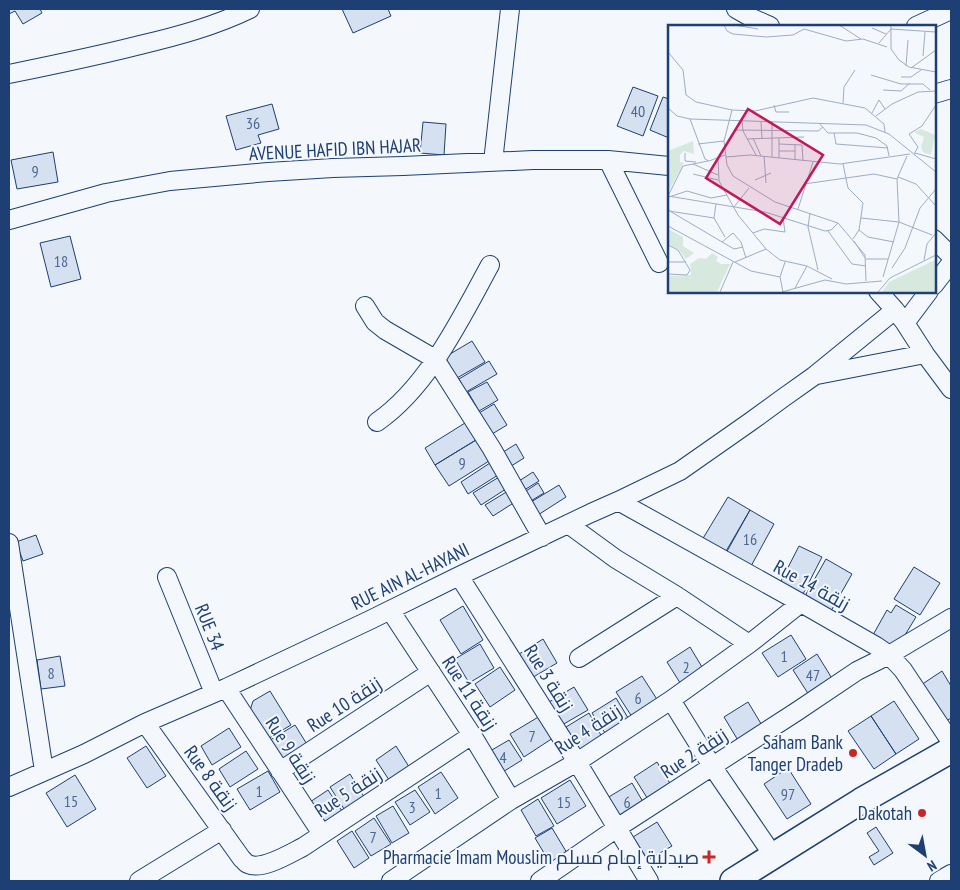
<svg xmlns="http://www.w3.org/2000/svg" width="960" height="890" font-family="'PT Sans Narrow',Cairo,sans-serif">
  <rect width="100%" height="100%" fill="#f4f7fb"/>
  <!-- building -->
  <path fill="#d5e0f0" stroke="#1d3f73" d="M 9,9 L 40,9 L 42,13 L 23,24 L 15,11 L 9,14 Z
    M 342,9 L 388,9 L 391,16 L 353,33 Z
    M 633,87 L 658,96 L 643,136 L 617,126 Z
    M 663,97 L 669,99 L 669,138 L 650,130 Z
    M 272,104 L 279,129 L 258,135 L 261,143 L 236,150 L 226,116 Z
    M 423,122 L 446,124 L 444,155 L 420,153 Z
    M 53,152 L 58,182 L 17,189 L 11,160 Z
    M 70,236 L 81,279 L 51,287 L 40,243 Z
    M 472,341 L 485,362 L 457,378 L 445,357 Z
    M 489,361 L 497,374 L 466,392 L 459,379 Z
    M 487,382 L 498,400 L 479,411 L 468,392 Z
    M 494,404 L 507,425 L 492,434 L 479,413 Z
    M 465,423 L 476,440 L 435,465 L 425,448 Z
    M 476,440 L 489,461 L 449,486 L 435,465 Z
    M 516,444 L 524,458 L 508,468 L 500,454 Z
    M 490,463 L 498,475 L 468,494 L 461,482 Z
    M 533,472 L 539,481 L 521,492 L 516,483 Z
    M 499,477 L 506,489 L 481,505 L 473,493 Z
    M 538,483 L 544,493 L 529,502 L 523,493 Z
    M 559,485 L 566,497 L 538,515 L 531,502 Z
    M 508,491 L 515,502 L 493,516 L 485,505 Z
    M 728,497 L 750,510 L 725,553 L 702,540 Z
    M 750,510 L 774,524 L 750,568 L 725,555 Z
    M 36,535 L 43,554 L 23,561 L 16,542 Z
    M 799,546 L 822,557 L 802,596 L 779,585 Z
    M 826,559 L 852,574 L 831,611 L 805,596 Z
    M 914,567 L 940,583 L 920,615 L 894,599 Z
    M 896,605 L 916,617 L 905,635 L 907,635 L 894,647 L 873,635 L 887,610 L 891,613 Z
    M 463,606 L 483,640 L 461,654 L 440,620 Z
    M 791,635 L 806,659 L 778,677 L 762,653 Z
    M 543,639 L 557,663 L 530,679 L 516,656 Z
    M 480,644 L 494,668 L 469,683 L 455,659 Z
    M 690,647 L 705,672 L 682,686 L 667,662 Z
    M 817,654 L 833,680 L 809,695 L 793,670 Z
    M 60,656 L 65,686 L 41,689 L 37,660 Z
    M 500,667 L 515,690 L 490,707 L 475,684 Z
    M 942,671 L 951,686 L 951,718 L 942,724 L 918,687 Z
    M 642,676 L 660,704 L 634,720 L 616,692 Z
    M 574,687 L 588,710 L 562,725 L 549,702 Z
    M 270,691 L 291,725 L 266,740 L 249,714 L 253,701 Z
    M 616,698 L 630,721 L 607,736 L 592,713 Z
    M 894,701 L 919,739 L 896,754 L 871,716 Z
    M 748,702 L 763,727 L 739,742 L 724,717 Z
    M 589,713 L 603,739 L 581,752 L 566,727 Z
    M 540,716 L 553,738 L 524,757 L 510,734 Z
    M 871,716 L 896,754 L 874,769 L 848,731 Z
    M 295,725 L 308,746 L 281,764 L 267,742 Z
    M 229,728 L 241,747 L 212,765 L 201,746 Z
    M 509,740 L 522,760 L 498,775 L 485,754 Z
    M 146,746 L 166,776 L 147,788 L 127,758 Z
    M 396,746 L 411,770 L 391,783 L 376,760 Z
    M 246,751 L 258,769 L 230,787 L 219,769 Z
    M 657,762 L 674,790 L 651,804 L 634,777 Z
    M 788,768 L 811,804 L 787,819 L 764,784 Z
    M 268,771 L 280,792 L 250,810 L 237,789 Z
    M 441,772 L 458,798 L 435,814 L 418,787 Z
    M 350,774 L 366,800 L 346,812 L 330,787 Z
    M 75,775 L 96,809 L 67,827 L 46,793 Z
    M 570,780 L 586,806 L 557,824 L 541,798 Z
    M 632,783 L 646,807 L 621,821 L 607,798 Z
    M 328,790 L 344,814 L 323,828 L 307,804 Z
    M 415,790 L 430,812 L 410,825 L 395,802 Z
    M 538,799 L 554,826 L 536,836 L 521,810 Z
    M 393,806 L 409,833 L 392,843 L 376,816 Z
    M 374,818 L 391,844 L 371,856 L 355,831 Z
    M 657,822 L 672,846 L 648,860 L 633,837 Z
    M 876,827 L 893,853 L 874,865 L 869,857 L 879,851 L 867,833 Z
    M 552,828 L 570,858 L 553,868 L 535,838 Z
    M 352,831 L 369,858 L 354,868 L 337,841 Z"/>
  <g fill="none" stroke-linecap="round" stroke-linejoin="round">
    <defs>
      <path id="street" d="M 736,9 L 752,18 L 770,26
        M 916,26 L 951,10
        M 9,74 C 53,65 97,56 140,45 C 178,36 215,26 250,9
        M 934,94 L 951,89
        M 608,160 L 659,263
        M 493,162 L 510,9
        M 9,220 L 106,193 L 143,186 L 170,181 L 268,172 L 333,168 L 403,166 L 533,160 L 608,160 L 669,166
        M 934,239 L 951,256
        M 934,285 L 951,263
        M 878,291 L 895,310 L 905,323 L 925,354 L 951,389
        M 365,306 L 375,322 L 385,330 L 435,359 L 492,449 L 542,537
        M 905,323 L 929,291
        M 817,375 L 925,354
        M 377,422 C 428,387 461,318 490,265
        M 618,501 L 801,603 L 876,646 L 889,655 L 903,670 L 951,742
        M 568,524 L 616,559 L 677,596 L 749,644
        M 9,543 L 44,771
        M 459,576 L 577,762 L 649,881
        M 167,577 L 214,693
        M 390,610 L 472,735 L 511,800
        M 579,658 L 677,596
        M 226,688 L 322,834
        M 671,700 L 712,766 L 766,845
        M 145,723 L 242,859 C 244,860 246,864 248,864 C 262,871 291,853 303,847 L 472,735
        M 280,771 L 431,672
        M 9,787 L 84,754 L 145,723 L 226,688 L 370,620 L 459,576 L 591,513 L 618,501 L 680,471 L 750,422 L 783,398 L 814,376 L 895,310
        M 139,881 L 222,830
        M 391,881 L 511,800 L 577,762 L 671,700 L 749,644 L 801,603
        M 540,881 L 617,828 L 796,712 L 857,671 L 889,655 L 951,618
        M 939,881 L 951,874"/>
      <path id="secondary" d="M 733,881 L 861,801 L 951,750"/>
    </defs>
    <!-- street casing -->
    <use href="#street" stroke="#1d3f73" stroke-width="20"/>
    <!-- secondary casing -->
    <use href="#secondary" stroke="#1d3f73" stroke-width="28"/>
    <!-- street -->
    <use href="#street" stroke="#f4f7fb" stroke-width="18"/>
    <!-- secondary -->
    <use href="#secondary" stroke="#f4f7fb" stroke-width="25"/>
  </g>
  <!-- markers -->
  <g fill="#c62828" stroke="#f4f7fb" stroke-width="2">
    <circle cx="853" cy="753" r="5"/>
    <circle cx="922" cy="813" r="5"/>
    <path d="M706.5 849.5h5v5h5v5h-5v5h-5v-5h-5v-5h5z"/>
  </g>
  <g text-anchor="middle" stroke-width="4" stroke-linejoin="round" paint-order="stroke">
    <!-- number labels -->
    <g font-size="16" fill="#4b6792">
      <text x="638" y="117">40</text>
      <text x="253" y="129">36</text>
      <text x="35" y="177">9</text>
      <text x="61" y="267">18</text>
      <text x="462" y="469">9</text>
      <text x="750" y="545">16</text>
      <text x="784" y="662">1</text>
      <text x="686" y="673">2</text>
      <text x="51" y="679">8</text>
      <text x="813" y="681">47</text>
      <text x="638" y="704">6</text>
      <text x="532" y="742">7</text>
      <text x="503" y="763">4</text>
      <text x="259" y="797">1</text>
      <text x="438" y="799">1</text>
      <text x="788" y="800">97</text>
      <text x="71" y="807">15</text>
      <text x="564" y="808">15</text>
      <text x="627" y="808">6</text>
      <text x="412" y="813">3</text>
      <text x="373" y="843">7</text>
    </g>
    <!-- street labels -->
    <g font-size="19" fill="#1d3f73" stroke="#f4f7fb">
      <text transform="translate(335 149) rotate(-3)" y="7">AVENUE HAFID IBN HAJAR</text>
      <text transform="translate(410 576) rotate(-26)" y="7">RUE AIN AL-HAYANI</text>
      <text transform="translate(812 585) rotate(29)" y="7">Rue 14 زنقة</text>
      <text transform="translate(210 627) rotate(68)" y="7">RUE 34</text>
      <text transform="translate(549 678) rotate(58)" y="7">Rue 3 زنقة</text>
      <text transform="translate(470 693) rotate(57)" y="7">Rue 11 زنقة</text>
      <text transform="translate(344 704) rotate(-33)" y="7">Rue 10 زنقة</text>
      <text transform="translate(588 729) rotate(-33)" y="7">Rue 4 زنقة</text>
      <text transform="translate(291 750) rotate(57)" y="7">Rue 9 زنقة</text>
      <text transform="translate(694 753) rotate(-33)" y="7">Rue 2 زنقة</text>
      <text transform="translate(211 778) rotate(54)" y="7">Rue 8 زنقة</text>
      <text transform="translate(348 792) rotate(-33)" y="7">Rue 5 زنقة</text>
    </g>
    <!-- poi labels -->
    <g font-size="19" fill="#1d3f73" stroke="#f4f7fb" text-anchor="end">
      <text x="843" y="749">Saham Bank<tspan x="843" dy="22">Tanger Dradeb</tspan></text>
      <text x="912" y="820">Dakotah</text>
      <text x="699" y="864">Pharmacie Imam Mouslim صيدلية إمام مسلم</text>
    </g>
  </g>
  <!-- overview -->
  <g transform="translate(668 25)">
    <rect width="268" height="268" fill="#f4f7fb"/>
    <path d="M 253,104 L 267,110 L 263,130 L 255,127 L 253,122 L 256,112 L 246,107 ZM 25,116 L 26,129 L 16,126 L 12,130 L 12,137 L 16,138 L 0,167 L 0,126 ZM 0,204 L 15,212 L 15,221 L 26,228 L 18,234 L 11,225 L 0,219 ZM 44,228 L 50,232 L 48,236 L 53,239 L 62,239 L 49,267 L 0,267 L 0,251 L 23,250 L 22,239 L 31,233 L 38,234 ZM 267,235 L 267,267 L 214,267 L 221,257 Z" fill="#d7e8df"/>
    <path fill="none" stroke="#9eadc5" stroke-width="1" d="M 56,0 L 59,6 L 65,9 L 98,12 L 125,10 L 136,4 L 178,16 L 195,14 L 219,22M 66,0 L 90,4M 171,0 L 193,14M 223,0 L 223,24 L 231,35 L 241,42 L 268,47M 204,3 L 218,9M 223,4 L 268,7M 211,18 L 223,4M 0,27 L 15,45 L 18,70 L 28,77 L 64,85 L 87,86 L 145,73 L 197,83 L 216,99 L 217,107M 255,31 L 257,7M 238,41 L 240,15M 243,43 L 268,25M 203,50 L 233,59 L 255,59 L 262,65M 233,52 L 243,52 L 253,45M 215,65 L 233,66 L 242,58M 175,78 L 176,62 L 187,45M 106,80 L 108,87 L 121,87M 0,83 L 9,91 L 22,94 L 198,100 L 221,109 L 268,147M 64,85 L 56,116 L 59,140 L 65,151 L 107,177 L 170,198 L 197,230 L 198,256M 204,88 L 211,75 L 217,84M 208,91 L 224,79 L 250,67 L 268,66M 22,94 L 37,134 L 41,136 L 57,130M 74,95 L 75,106 L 88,130M 93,97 L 94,113M 151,98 L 160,108 L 189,108 L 208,113 L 219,121 L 221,131M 66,105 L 150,106 L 155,102M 166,108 L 168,119 L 220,123M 85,113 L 93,131M 111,113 L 111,133M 79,114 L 136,112M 30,119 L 56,116M 111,119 L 134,120 L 135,136M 127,119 L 127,135M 111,126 L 127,126M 17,128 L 17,136 L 28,137M 247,128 L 268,134M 246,129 L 250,122 L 241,109 L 254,101 L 268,80M 96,131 L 98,158M 58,132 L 82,130 L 172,139 L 242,129M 104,132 L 104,96M 50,133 L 51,156 L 70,190 L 98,224 L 112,235 L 139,241 L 164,254M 25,139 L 50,150M 175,139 L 180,163 L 195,178 L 191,205 L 185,214M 25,149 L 50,155M 230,152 L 248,159 L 268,181M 87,155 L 103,148M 136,159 L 206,149 L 229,154M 0,171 L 97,187 L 157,206 L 163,205 L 170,198M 0,171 L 15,141 L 40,136M 1,172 L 19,166 L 43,173 L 59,170M 48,179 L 46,193 L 57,212M 66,182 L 81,163M 130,184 L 145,137M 0,185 L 66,224 L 75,222M 1,186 L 46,193M 142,188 L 140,202 L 150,245M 193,193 L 231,197 L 264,210M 0,201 L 83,246 L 112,252M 191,205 L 200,212 L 226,217M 160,206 L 184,239 L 198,241M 85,208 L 96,204 L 117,207 L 115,193M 186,216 L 197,233M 54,217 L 65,208 L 73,217 L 78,233M 0,220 L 10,225 L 22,245 L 19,250 L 0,249M 198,234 L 220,234M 256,235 L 259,219 L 268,208M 0,237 L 18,237M 67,237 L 98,224M 224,243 L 237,223 L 252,183 L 268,164M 215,252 L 231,197 L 229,154 L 239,131M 127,263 L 139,241M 52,267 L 65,237M 114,267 L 157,255 L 178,259 L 214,256M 115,267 L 112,252 L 117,237M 210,267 L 222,253 L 268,230"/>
    <path fill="#c2185b" fill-opacity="0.15" stroke="#c2185b" stroke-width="2.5" d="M 80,84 L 155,130 L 112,199 L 38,153 Z"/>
    <rect width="268" height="268" fill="none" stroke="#1d3f73" stroke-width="2.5"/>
  </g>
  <!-- border -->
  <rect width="960" height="890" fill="none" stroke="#1d3f73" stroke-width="20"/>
  <!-- north arrow -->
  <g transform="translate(925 855) rotate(148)" stroke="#f4f7fb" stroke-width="4" paint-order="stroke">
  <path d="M0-4L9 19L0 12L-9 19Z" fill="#1d3f73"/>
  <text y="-8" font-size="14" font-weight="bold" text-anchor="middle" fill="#1d3f73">N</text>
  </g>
</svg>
